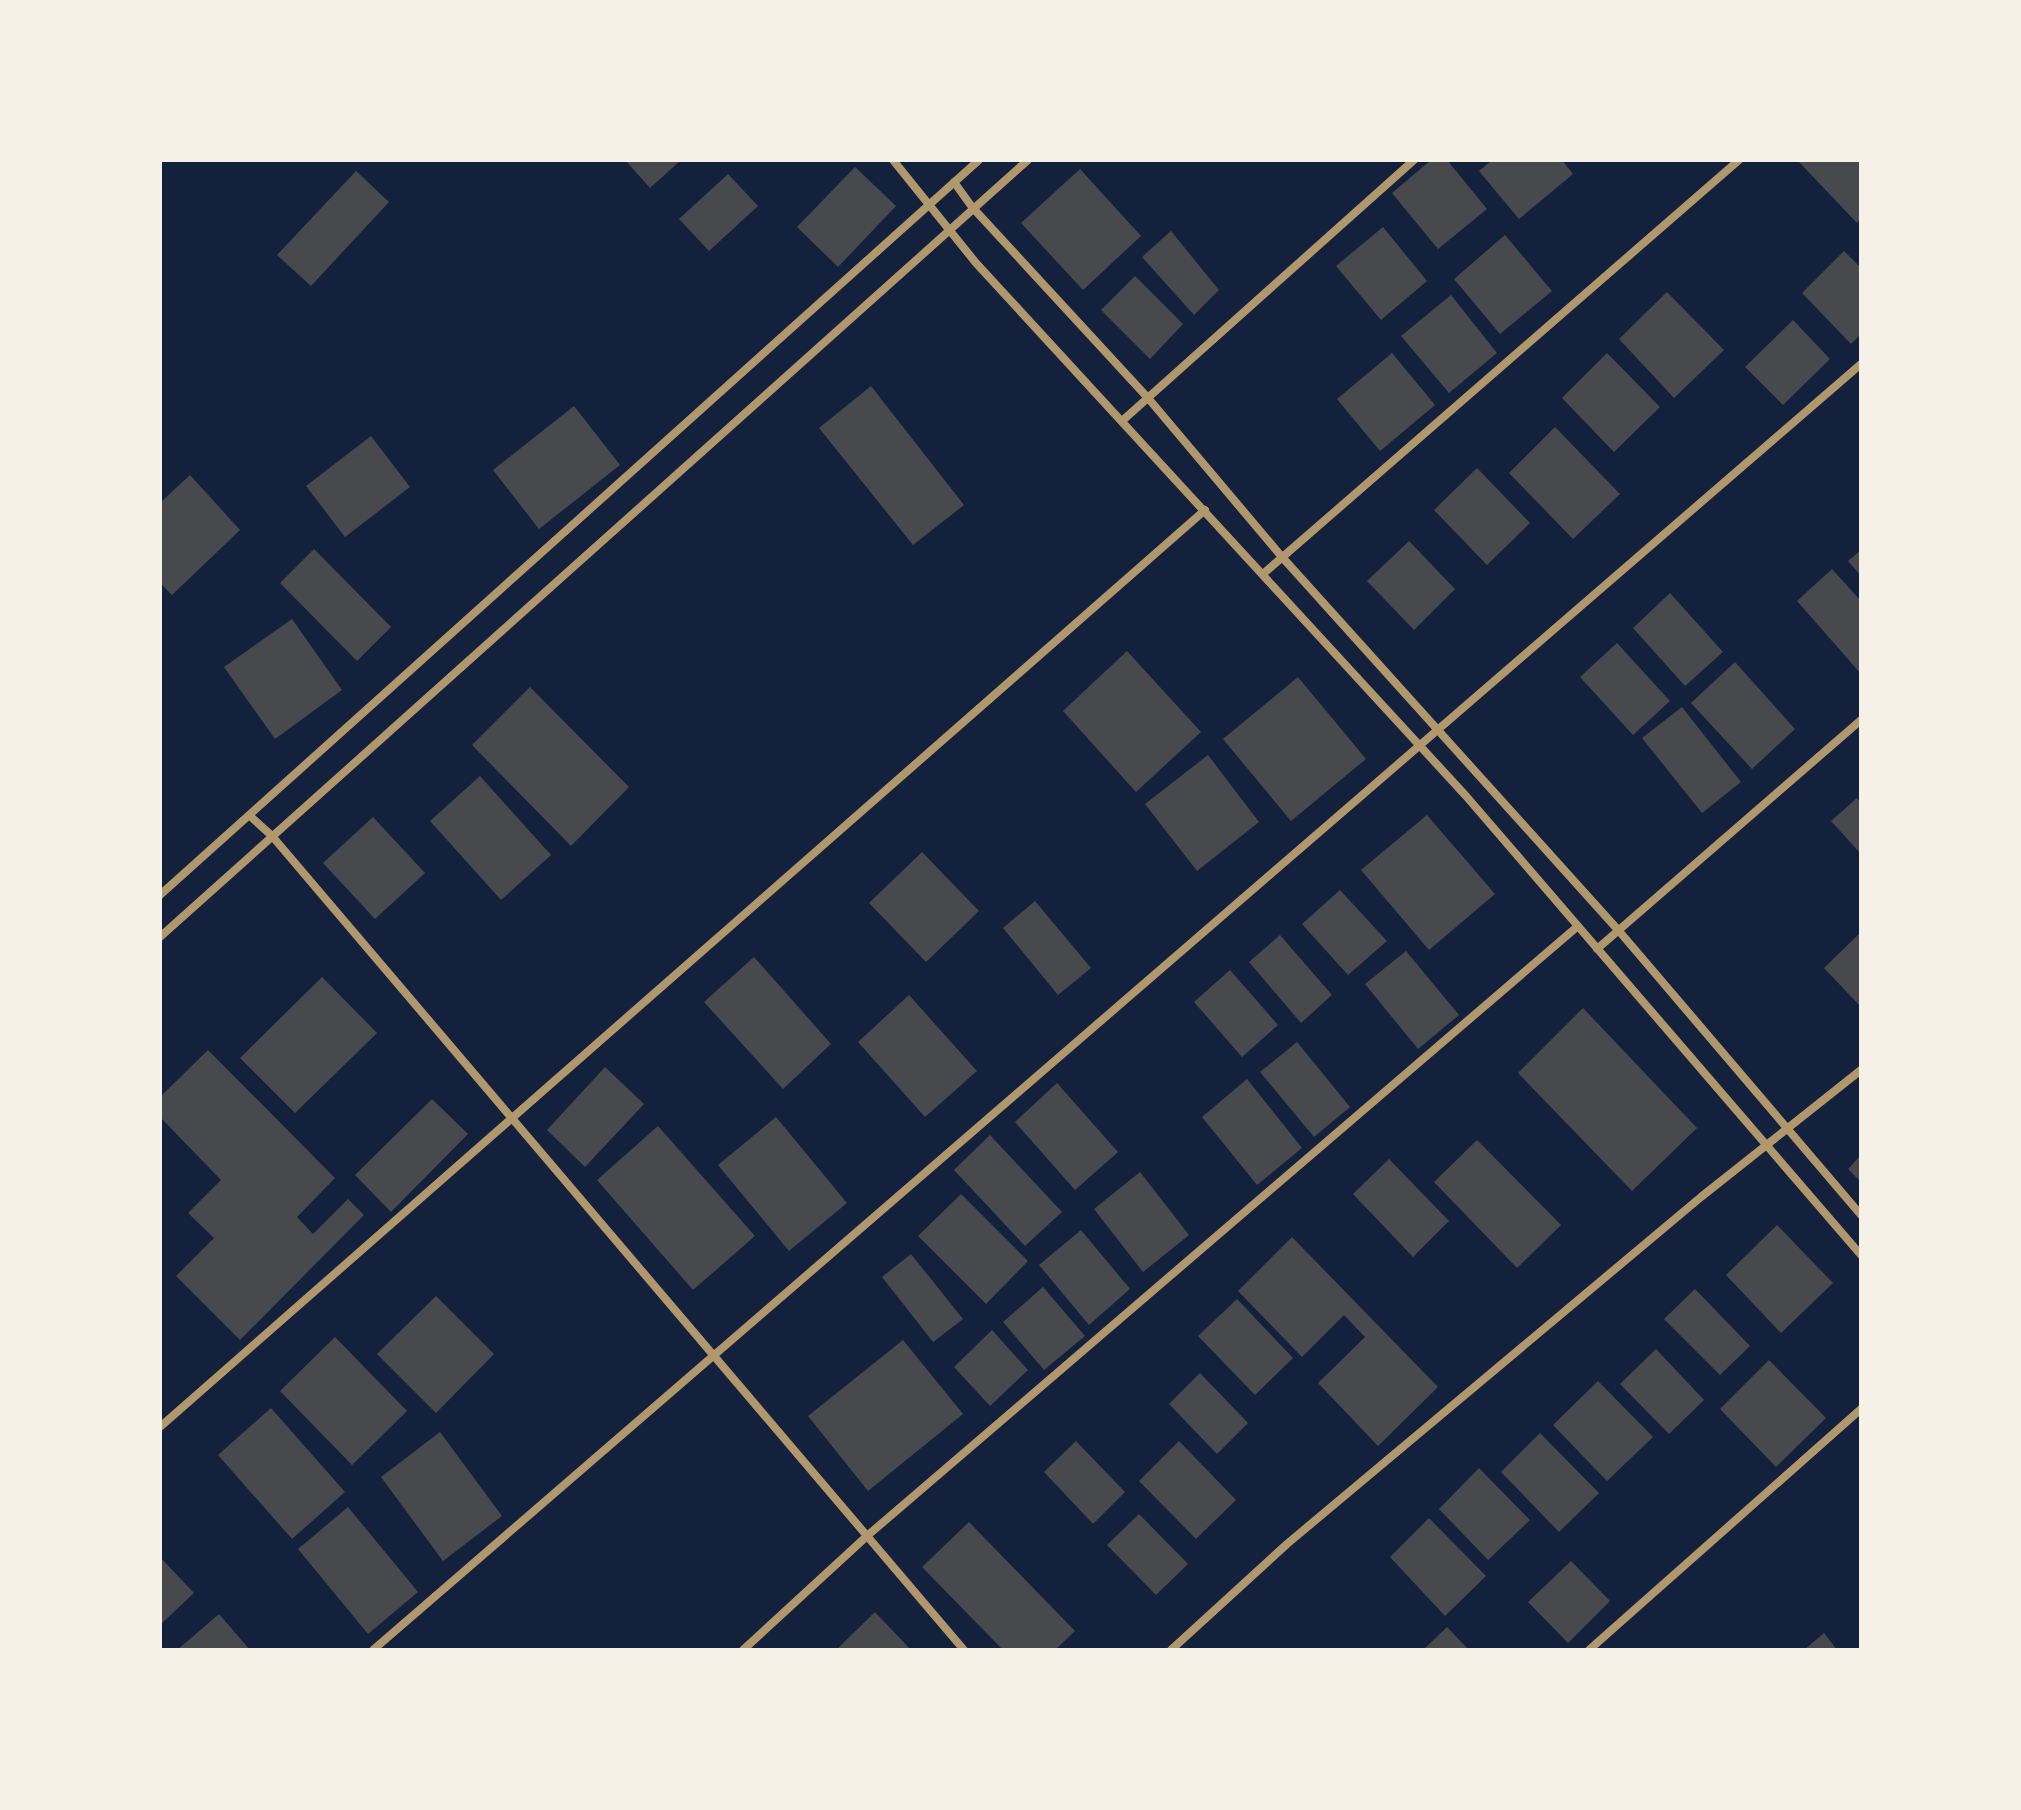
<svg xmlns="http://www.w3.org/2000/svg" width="2021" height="1810" font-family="Lato,sans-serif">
  <rect width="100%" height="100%" fill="#14213d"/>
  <!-- building -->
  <path fill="#48494c" d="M 625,160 L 681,160 L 650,188 Z
    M 1431,160 L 1447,160 L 1487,209 L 1438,249 L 1392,193 Z
    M 1492,160 L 1562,160 L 1573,174 L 1519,219 L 1479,171 Z
    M 1801,160 L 1861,160 L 1861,218 L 1857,223 L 1799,162 Z
    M 855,167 L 896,206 L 838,267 L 797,227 Z
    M 1080,169 L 1141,236 L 1083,290 L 1021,223 Z
    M 356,171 L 389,202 L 311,286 L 277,255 Z
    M 728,174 L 758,206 L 709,251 L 679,219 Z
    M 1383,227 L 1427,281 L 1381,320 L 1336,266 Z
    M 1171,231 L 1219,290 L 1194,315 L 1142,257 Z
    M 1505,235 L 1552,291 L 1500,334 L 1454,279 Z
    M 1844,251 L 1861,268 L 1861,334 L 1851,344 L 1802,293 Z
    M 1135,276 L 1183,324 L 1150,359 L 1101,310 Z
    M 1667,292 L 1724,350 L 1674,398 L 1619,339 Z
    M 1451,295 L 1497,353 L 1449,393 L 1401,336 Z
    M 1793,320 L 1830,359 L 1783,405 L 1745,367 Z
    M 1392,353 L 1435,405 L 1380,451 L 1337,399 Z
    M 1607,353 L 1660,407 L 1614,452 L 1562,398 Z
    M 871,386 L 964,505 L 913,545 L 819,428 Z
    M 574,406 L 620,465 L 539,529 L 493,470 Z
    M 1555,427 L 1620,494 L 1573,539 L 1509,473 Z
    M 371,436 L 410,487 L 345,537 L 306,486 Z
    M 1477,468 L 1530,523 L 1487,565 L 1434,510 Z
    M 190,475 L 240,530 L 172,595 L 160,583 L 160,503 Z
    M 1409,541 L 1455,589 L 1414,630 L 1367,581 Z
    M 314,549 L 391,627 L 357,661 L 280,583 Z
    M 1861,550 L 1861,576 L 1848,561 Z
    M 1832,569 L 1861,601 L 1861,674 L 1797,601 Z
    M 1670,593 L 1723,652 L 1685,686 L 1633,628 Z
    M 292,619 L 342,690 L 275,739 L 224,667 Z
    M 1617,643 L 1670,701 L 1633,735 L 1580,677 Z
    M 1127,651 L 1201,732 L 1136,792 L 1063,711 Z
    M 1735,662 L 1795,729 L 1752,769 L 1691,703 Z
    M 1298,677 L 1366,759 L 1291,821 L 1223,739 Z
    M 530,687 L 629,787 L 571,846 L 472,745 Z
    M 1682,707 L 1741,782 L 1702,813 L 1642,738 Z
    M 1208,755 L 1259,822 L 1197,871 L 1145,804 Z
    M 480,776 L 551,855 L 501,900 L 430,821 Z
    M 1857,798 L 1861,803 L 1861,854 L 1831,821 Z
    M 1427,815 L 1495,894 L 1429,950 L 1361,870 Z
    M 373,817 L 425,873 L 375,919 L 323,863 Z
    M 922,852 L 979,911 L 926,962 L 869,903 Z
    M 1340,890 L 1387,941 L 1348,975 L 1302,924 Z
    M 1035,901 L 1091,968 L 1058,995 L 1003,928 Z
    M 1861,932 L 1861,1007 L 1824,968 Z
    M 1280,935 L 1332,995 L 1301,1023 L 1249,962 Z
    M 1406,951 L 1459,1015 L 1418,1049 L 1365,984 Z
    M 754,957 L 831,1044 L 783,1089 L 704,1002 Z
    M 1230,970 L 1278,1025 L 1242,1057 L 1194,1002 Z
    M 322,977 L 377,1033 L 295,1113 L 240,1058 Z
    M 909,995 L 977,1071 L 925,1117 L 858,1042 Z
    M 1583,1008 L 1697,1128 L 1632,1191 L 1518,1073 Z
    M 1297,1042 L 1350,1107 L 1314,1137 L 1260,1072 Z
    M 208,1050 L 335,1178 L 297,1217 L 313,1234 L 348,1199 L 364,1215 L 240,1340 L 176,1276 L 214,1238 L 188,1213 L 221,1180 L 160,1117 L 160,1097 Z
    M 605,1067 L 644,1104 L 585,1167 L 547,1130 Z
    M 1247,1079 L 1302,1148 L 1257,1185 L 1202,1117 Z
    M 1057,1083 L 1118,1152 L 1075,1190 L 1015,1122 Z
    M 432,1099 L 468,1134 L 391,1212 L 355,1175 Z
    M 776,1117 L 847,1203 L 789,1251 L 718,1165 Z
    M 658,1126 L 755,1236 L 693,1290 L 597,1180 Z
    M 990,1135 L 1062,1212 L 1025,1246 L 954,1170 Z
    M 1477,1140 L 1561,1225 L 1517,1268 L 1434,1182 Z
    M 1861,1155 L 1861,1182 L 1848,1169 Z
    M 1389,1159 L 1449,1221 L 1413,1257 L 1353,1194 Z
    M 1140,1172 L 1189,1235 L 1143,1272 L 1094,1209 Z
    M 961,1194 L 1028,1261 L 986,1304 L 918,1236 Z
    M 1777,1225 L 1833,1283 L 1781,1333 L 1726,1275 Z
    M 1081,1230 L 1130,1289 L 1089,1325 L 1039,1265 Z
    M 1292,1237 L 1438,1387 L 1378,1446 L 1318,1383 L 1365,1337 L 1344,1315 L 1302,1357 L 1238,1291 Z
    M 911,1254 L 963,1319 L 933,1342 L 882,1277 Z
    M 1043,1287 L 1085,1336 L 1044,1370 L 1003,1322 Z
    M 1695,1289 L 1750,1346 L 1720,1375 L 1664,1319 Z
    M 436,1296 L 494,1354 L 436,1413 L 377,1354 Z
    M 1237,1299 L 1293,1358 L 1255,1395 L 1198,1336 Z
    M 992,1330 L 1028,1370 L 990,1406 L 954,1367 Z
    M 335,1337 L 407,1411 L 352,1465 L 280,1391 Z
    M 903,1340 L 963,1414 L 868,1491 L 808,1416 Z
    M 1656,1349 L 1704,1400 L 1669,1434 L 1620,1384 Z
    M 1769,1360 L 1826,1418 L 1776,1467 L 1720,1409 Z
    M 1200,1373 L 1248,1423 L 1217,1454 L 1169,1404 Z
    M 1598,1381 L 1653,1437 L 1607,1481 L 1553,1425 Z
    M 271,1408 L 345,1492 L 292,1539 L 218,1455 Z
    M 440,1432 L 502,1516 L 443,1561 L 381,1477 Z
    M 1540,1433 L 1599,1493 L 1559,1532 L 1501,1472 Z
    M 1076,1441 L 1125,1492 L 1093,1524 L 1044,1472 Z
    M 1179,1441 L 1236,1500 L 1196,1539 L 1139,1481 Z
    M 1479,1468 L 1530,1520 L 1488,1560 L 1439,1509 Z
    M 348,1507 L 418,1592 L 368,1634 L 298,1549 Z
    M 1139,1514 L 1188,1564 L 1156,1595 L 1107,1545 Z
    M 1429,1518 L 1486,1576 L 1445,1616 L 1390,1557 Z
    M 969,1522 L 1075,1631 L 1055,1650 L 1003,1650 L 922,1567 Z
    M 160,1557 L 194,1593 L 160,1625 Z
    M 1571,1561 L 1610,1601 L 1568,1643 L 1528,1602 Z
    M 875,1612 L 911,1650 L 836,1650 Z
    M 219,1614 L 250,1650 L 177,1650 Z
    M 1447,1627 L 1469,1650 L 1423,1650 Z
    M 1824,1633 L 1837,1650 L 1804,1650 Z"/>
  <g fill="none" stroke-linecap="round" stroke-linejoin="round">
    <!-- minor -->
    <path stroke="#b1986c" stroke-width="8" d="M 893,160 L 976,263 L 1466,796 L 1861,1255
      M 954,182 L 972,207 L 1148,398 L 1282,557 L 1619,931 L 1861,1215
      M 1122,421 L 1414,160
      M 1263,574 L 1739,160
      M 249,815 L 272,836 L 964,1650
      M 160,895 L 979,160
      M 160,937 L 1028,160
      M 1597,949 L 1861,720
      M 160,1427 L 1205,510
      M 373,1650 L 1861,364
      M 743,1650 L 867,1536 L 1578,926
      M 1171,1650 L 1287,1544 L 1701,1197 L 1861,1070
      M 1589,1650 L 1861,1409"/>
  </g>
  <!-- border -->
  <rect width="2021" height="1810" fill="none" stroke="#f6f1e7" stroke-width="324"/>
</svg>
